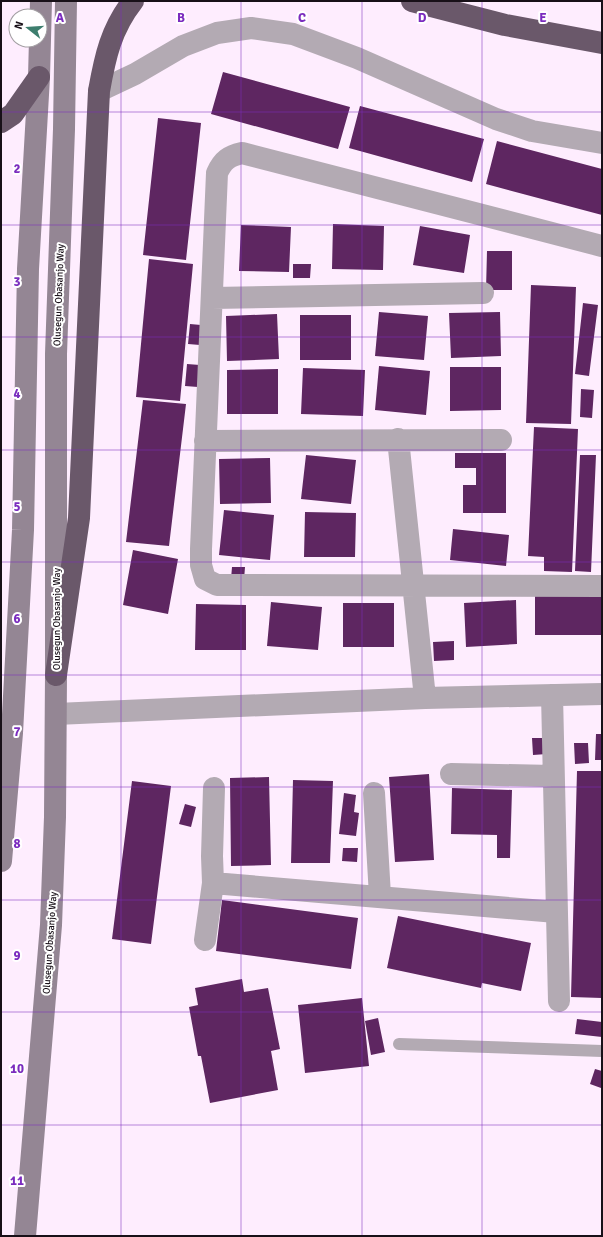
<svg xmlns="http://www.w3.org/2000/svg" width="603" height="1237" font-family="Signika,sans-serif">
  <rect width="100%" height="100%" fill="#feedfe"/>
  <!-- building -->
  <path fill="#5e2661" d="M 223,72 L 350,107 L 338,149 L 211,114 Z
    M 360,106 L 484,139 L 472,182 L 349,148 Z
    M 158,118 L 201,123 L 186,260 L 143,255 Z
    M 497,141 L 602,169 L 602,215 L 486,184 Z
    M 333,224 L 384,226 L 383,270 L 332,269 Z
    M 241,225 L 291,227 L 289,272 L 239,271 Z
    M 420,226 L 470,235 L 464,273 L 413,265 Z
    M 487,251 L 512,251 L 512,290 L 486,290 Z
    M 149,259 L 193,264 L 180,401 L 136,397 Z
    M 293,264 L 311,264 L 310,278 L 293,278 Z
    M 531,285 L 576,287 L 571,424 L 526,423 Z
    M 583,303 L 598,305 L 589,376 L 575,374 Z
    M 379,312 L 428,316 L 424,360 L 375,356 Z
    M 500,312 L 501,356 L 451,358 L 449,313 Z
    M 277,314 L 279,359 L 227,361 L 226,316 Z
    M 300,315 L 351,315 L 351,360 L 300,360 Z
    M 190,324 L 201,325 L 200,345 L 188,344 Z
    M 187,364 L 200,365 L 198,387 L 185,386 Z
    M 379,366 L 430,371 L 426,415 L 375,410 Z
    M 450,367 L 501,367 L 501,410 L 450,411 Z
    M 303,368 L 365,370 L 363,416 L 301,414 Z
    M 278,369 L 278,414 L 227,414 L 227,370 Z
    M 581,389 L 594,390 L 592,418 L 580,417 Z
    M 143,400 L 186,404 L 169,546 L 126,542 Z
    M 534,427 L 578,429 L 572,572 L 544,571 L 544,557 L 528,556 Z
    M 455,453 L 506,453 L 506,513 L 463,513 L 463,485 L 476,485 L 476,468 L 455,468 Z
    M 306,455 L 356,460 L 351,504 L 301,499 Z
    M 580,455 L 596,455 L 591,572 L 575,571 Z
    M 270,458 L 271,503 L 220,504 L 219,459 Z
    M 224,510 L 274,515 L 270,560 L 219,555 Z
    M 305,512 L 356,513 L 355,557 L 304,557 Z
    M 453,529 L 509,535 L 506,566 L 450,560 Z
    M 133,550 L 178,559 L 168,614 L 123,605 Z
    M 232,567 L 245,567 L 244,580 L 231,579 Z
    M 535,594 L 602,594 L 602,635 L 535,635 Z
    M 516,600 L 517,644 L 466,647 L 464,603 Z
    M 271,602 L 322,607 L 318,650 L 267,646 Z
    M 343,603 L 394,603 L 394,647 L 343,647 Z
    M 196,604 L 246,605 L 246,650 L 195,650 Z
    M 454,641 L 454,660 L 434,661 L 433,642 Z
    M 596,734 L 602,734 L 602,760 L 595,760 Z
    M 532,738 L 546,738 L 547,754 L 533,755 Z
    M 574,743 L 588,743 L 589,763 L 575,764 Z
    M 577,771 L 602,771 L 602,998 L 571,997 Z
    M 429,774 L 434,860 L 395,862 L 389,777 Z
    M 269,777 L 271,865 L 231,866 L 230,778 Z
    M 293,780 L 333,781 L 330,863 L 291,863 Z
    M 132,781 L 171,786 L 151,944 L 112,939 Z
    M 452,788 L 512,790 L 510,858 L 497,858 L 497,835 L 451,834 Z
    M 344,793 L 356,795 L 354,812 L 359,813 L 356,836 L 339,834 Z
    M 185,804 L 196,807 L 191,827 L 179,824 Z
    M 343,848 L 358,848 L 357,862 L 342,861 Z
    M 222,900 L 358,918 L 351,969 L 216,951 Z
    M 398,916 L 531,943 L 521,991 L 482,983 L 481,988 L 387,968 Z
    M 242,979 L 244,992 L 268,988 L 280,1049 L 271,1051 L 278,1090 L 210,1103 L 201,1056 L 198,1056 L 189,1007 L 198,1005 L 195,988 Z
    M 362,998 L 369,1066 L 305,1073 L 298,1005 Z
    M 378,1018 L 385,1052 L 371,1055 L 365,1021 Z
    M 577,1019 L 602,1022 L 602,1037 L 575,1034 Z
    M 595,1069 L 602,1071 L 601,1088 L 590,1084 Z"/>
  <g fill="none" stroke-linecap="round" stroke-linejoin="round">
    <!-- lane -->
    <path stroke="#b3aab3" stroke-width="12" d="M 399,1044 L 602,1051"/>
    <!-- street -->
    <path stroke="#b3aab3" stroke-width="22" d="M 99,91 L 135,74 L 183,46 L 217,33 L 251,28 L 293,34 L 357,58 L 496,119 L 532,131 L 602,143
      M 602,246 L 242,153 C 229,156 223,160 217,173 L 201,549 L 201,565 L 205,579 L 217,585 L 602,586
      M 212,298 L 483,293
      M 398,439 L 425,698
      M 205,441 L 501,440
      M 552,695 L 559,1001
      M 56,714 L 425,698 L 602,694
      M 451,774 L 553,776
      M 214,788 L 212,856 L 213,883 L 556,912
      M 374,793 L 380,896
      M 205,940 L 213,883"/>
    <!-- secondary -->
    <path stroke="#948694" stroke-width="22" d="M 1,861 L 12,733 L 23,530 L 28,269 L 39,77 L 41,1
      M 25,1236 L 51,925 L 55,817 L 56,675 L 56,354 L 64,129 L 66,1"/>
    <!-- highway -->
    <path stroke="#6a586a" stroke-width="22" d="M 412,1 L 505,25 L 602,43
      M 1,122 L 13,114 L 39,77
      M 56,675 L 79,518 L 99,91 C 105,57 111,29 133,1"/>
  </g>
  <!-- grid -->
  <path fill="none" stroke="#7b2cbf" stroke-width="1" stroke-opacity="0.55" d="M 121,1 L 121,1236M 241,1 L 241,1236M 362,1 L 362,1236M 482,1 L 482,1236M 1,112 L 602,112M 1,225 L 602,225M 1,337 L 602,337M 1,450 L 602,450M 1,562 L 602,562M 1,675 L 602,675M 1,787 L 602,787M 1,900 L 602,900M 1,1012 L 602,1012M 1,1125 L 602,1125"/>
  <g text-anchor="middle" stroke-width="4" stroke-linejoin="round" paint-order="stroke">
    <!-- street labels -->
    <g font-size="10" fill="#181018" stroke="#fff">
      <text transform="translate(58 295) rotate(-88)" y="4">Olusegun Obasanjo Way</text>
      <text transform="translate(56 619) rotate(-90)" y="4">Olusegun Obasanjo Way</text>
      <text transform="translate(49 943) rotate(-86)" y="4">Olusegun Obasanjo Way</text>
    </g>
  </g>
  <g font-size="13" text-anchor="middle" font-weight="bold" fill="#7b2cbf" stroke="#fff" stroke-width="4" stroke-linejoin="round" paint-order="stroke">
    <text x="60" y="22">A</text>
    <text x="181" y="22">B</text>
    <text x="302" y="22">C</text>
    <text x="422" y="22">D</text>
    <text x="543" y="22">E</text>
    <text x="17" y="173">2</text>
    <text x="17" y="286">3</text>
    <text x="17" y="398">4</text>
    <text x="17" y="511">5</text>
    <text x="17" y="623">6</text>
    <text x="17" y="736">7</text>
    <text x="17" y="848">8</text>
    <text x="17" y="960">9</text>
    <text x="17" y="1073">10</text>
    <text x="17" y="1185">11</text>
  </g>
  <!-- border -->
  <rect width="603" height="1237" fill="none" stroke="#181018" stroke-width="4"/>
  <!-- north arrow -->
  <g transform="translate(28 28) rotate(287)"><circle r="19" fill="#ffffff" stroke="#a39fa3"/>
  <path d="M0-3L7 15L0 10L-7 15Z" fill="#3d7e6e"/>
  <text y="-6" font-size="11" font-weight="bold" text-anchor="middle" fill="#181018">N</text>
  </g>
</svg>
